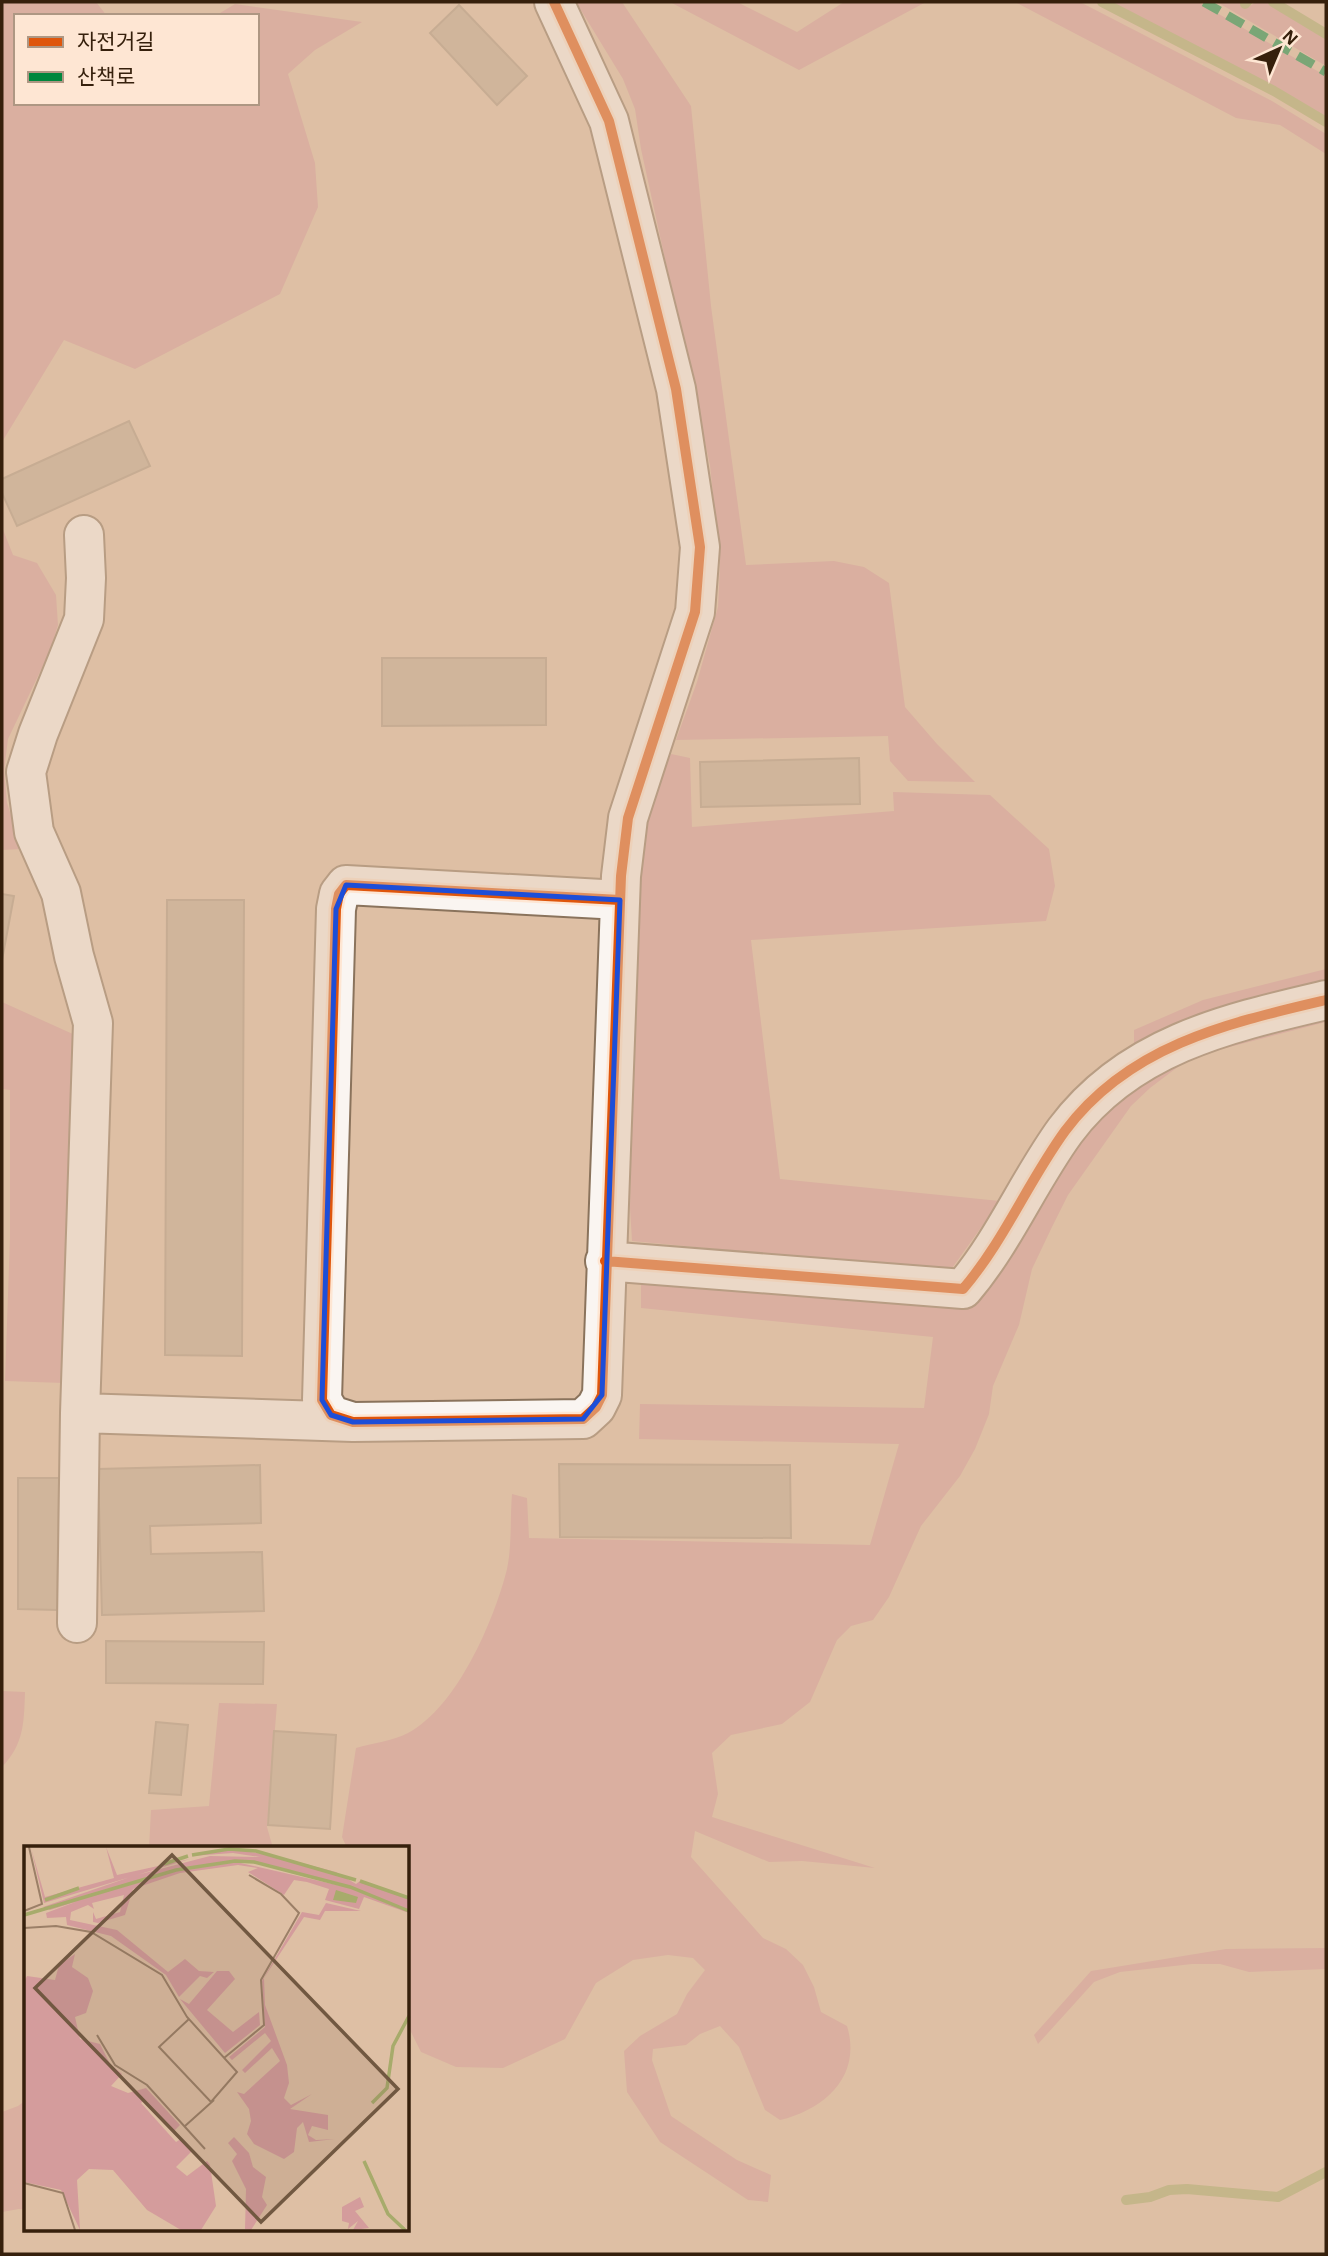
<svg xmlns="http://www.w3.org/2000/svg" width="1328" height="2256" font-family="'Alegreya Sans','Noto Sans KR',sans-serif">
  <rect width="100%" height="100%" fill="#debfa4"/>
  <!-- green -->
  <path fill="#d49c9c" d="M 2,2 L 96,2 L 107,16 L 16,16 L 16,103 L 257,103 L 257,16 L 215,16 L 235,4 L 362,22 L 315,50 L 288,74 L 315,163 L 318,207 L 280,294 L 135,369 L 64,340 L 2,442 Z
    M 576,2 L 622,2 L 691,106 L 711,306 L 746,565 L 834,561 L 864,567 L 889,583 L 905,707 L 937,744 L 975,782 L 908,781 L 890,761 L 888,736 L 676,740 L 697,682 L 718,607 L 720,565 L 710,465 L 641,149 L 635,109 L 623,79 Z
    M 670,2 L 737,2 L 797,32 L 844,2 L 926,2 L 799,70 Z
    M 1015,2 L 1080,2 L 1272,101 L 1326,134 L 1326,154 L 1280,125 L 1236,118 Z
    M 1108,2 L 1198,2 L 1326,76 L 1326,119 L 1276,89 Z
    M 1217,2 L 1241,2 L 1249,7 C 1254,3 1258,0 1265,2 C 1286,8 1308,27 1326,38 L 1326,66 Z
    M 2,527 L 13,555 L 37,563 L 56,595 L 58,625 L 50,651 L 8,739 L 4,771 L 7,803 L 22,849 L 2,850 Z
    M 671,754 L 690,758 L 692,827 L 894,811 L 893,792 L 990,795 L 1049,849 L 1055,886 L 1046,921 L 751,940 L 780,1179 L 1000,1201 L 950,1271 L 632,1241 L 630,1208 L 636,900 L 650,803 Z
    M 1326,969 L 1326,985 L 1134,1051 L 1134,1030 L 1203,1000 Z
    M 2,1002 L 75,1035 L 64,1383 L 5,1381 L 10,1237 L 10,1090 L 2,1089 Z
    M 1326,1010 L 1326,1022 L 1191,1057 L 1150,1088 L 1131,1106 L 1068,1195 L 1052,1227 L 1032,1269 L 1019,1325 L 993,1386 L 989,1414 L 975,1449 L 960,1476 L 921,1526 L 889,1597 L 873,1620 L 851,1626 L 837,1640 L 810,1702 L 782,1724 L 731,1735 L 712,1753 L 718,1794 L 712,1817 L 875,1868 L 802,1861 L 769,1862 L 695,1831 L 691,1857 L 763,1938 L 786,1949 L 803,1965 L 814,1987 L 821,2012 L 847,2026 C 862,2075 826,2109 780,2120 L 765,2110 L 739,2047 L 720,2026 L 700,2034 L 686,2045 L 653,2049 L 652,2060 L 671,2116 L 737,2160 L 771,2175 L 768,2202 L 748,2200 L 660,2142 L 627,2092 L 624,2051 L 640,2036 L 677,2014 L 687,1994 L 705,1970 L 693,1958 L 668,1955 L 633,1960 L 596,1983 L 565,2039 L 503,2068 L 456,2067 L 421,2052 L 408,2026 L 408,1848 L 347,1848 L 342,1837 L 356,1748 C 372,1743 393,1741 408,1733 C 457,1707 494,1621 507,1569 C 512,1546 510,1518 512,1494 L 527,1498 L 529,1538 L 870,1545 L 899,1444 L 639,1439 L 640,1404 L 924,1408 L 933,1337 L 641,1308 L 641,1281 L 958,1307 L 1083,1129 L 1168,1058 Z
    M 2,1691 L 25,1692 C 24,1723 24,1744 2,1767 Z
    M 219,1703 L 277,1704 L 267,1827 L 273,1848 L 149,1848 L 151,1810 L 209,1806 Z
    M 1326,1948 L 1326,1969 L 1249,1972 L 1220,1964 L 1192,1964 L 1120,1972 L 1094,1982 L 1038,2044 L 1034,2035 L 1091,1971 L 1226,1949 Z
    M 26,2100 L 26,2210 L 19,2209 L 2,2212 L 2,2112 L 18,2106 Z"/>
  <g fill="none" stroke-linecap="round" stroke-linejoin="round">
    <!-- stream -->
    <path stroke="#a7ab6b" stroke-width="10" d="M 1102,2 L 1274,91 L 1326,122
      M 1273,2 L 1326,34
      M 1245,4 L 1247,2
      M 1126,2200 L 1150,2197 L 1169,2190 L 1187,2189 L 1278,2197 L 1326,2172"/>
  </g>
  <!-- building -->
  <path fill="#bea991" stroke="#ab967e" stroke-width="2" d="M 459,5 L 527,76 L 497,105 L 430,33 Z
    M 129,421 L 150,466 L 17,526 L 2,493 L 2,479 Z
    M 382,658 L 546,658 L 546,725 L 382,726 Z
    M 859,758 L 860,804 L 701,807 L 700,762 Z
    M 2,894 L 14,896 L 2,960 Z
    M 167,900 L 244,900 L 242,1356 L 165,1355 Z
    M 559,1464 L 790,1465 L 791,1538 L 560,1537 Z
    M 260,1465 L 261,1523 L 150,1526 L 151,1554 L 262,1552 L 264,1611 L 102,1615 L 98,1469 Z
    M 18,1478 L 59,1478 L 57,1610 L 18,1609 Z
    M 106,1641 L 264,1642 L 263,1684 L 106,1683 Z
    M 156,1722 L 188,1725 L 181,1795 L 149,1793 Z
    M 274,1731 L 336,1735 L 330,1829 L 268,1825 Z"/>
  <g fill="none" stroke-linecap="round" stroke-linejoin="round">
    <defs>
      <path id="minor" d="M 554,2 L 609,121 L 676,389 L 700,547 L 695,612 L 628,818 L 621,876 L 602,1395 L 596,1407 L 583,1419 L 353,1422 L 331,1415 L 322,1400 L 336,909 L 339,894 L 346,885 L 620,900
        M 605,1261 L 963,1289 C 1004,1241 1028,1182 1065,1131 C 1129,1045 1228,1023 1326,1000
        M 80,1413 L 353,1422
        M 77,1623 L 80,1413 L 93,1023 L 74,956 L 61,893 L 34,832 L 26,772 L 38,734 L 84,619 L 86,578 L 84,535"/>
    </defs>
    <!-- minor casing -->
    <use href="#minor" stroke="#8a735c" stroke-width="42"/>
    <!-- minor -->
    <use href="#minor" stroke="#faf5f1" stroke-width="38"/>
    <!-- quiet -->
    <path stroke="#00873e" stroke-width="9" stroke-dasharray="18 9" stroke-linecap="butt" d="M 1204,2 L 1326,72"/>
    <defs>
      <path id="cycleway" d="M 554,2 L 609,121 L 676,389 L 700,547 L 695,612 L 628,818 L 621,876 L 602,1395 L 596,1407 L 583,1419 L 353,1422 L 331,1415 L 322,1400 L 336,909 L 339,894 L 346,885 L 620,900
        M 605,1261 L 963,1289 C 1004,1241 1028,1182 1065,1131 C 1129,1045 1228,1023 1326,1000"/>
    </defs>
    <!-- cycleway casing -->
    <use href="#cycleway" stroke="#fee6d3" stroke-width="15"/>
    <!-- cycleway -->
    <use href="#cycleway" stroke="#df560c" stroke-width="10"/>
  </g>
  <!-- marked area -->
  <path d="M0 0H1328V2256H0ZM 346,885 L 620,900 L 602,1395 L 583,1419 L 353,1422 L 331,1415 L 322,1400 L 336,909 Z" fill="#debfa4" fill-opacity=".55" fill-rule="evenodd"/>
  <path fill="none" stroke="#1d4ed8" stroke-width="5" stroke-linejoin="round" d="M 346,885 L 620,900 L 602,1395 L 583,1419 L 353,1422 L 331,1415 L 322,1400 L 336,909 Z"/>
  <!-- overview -->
  <g transform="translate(24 1846)">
    <rect width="385" height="385" fill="#debfa4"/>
    <path d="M 82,1 L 93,29 L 166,13 L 20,57 L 7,2 L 21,51 L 90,32 ZM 205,3 L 247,9 L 312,26 L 332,38 L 336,35 L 370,46 L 385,52 L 385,64 L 326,41 L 230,15 L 211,15 L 152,24 L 26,64 L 19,61 L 109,30 L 186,10 L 236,11 L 209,7 L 167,10 ZM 212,16 L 326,42 L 385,66 L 385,67 L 340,51 L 335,63 L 301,54 L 305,43 L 283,36 L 270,34 L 260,49 L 224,26 L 234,22 L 214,19 L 156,27 L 109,43 L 101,69 L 74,77 L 69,76 L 69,66 L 72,73 L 96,66 L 100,49 L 68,57 L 70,63 L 64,59 L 47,66 L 46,74 L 93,84 L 144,126 L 161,113 L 175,125 L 190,126 L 183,132 L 176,130 L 155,151 L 142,129 L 87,90 L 43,79 L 42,71 L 23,72 L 22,67 L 62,52 L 153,25 ZM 302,57 L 337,65 L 301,65 L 296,74 L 280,71 L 240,132 L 241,159 L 263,219 L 265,237 L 260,252 L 267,259 L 288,248 L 266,263 L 304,269 L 304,284 L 288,280 L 284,289 L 292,294 L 311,293 L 285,296 L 279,276 L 273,282 L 270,306 L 260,313 L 230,298 L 223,288 L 227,275 L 225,263 L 213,246 L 220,248 L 256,215 L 248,202 L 221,227 L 218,224 L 247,195 L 241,187 L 208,214 L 205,211 L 241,181 L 238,135 L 278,66 L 295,69 ZM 51,108 L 48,121 L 64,132 L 69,145 L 62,167 L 51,171 L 56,193 L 76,198 L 86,218 L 98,228 L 87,240 L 104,247 L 122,242 L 156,279 L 150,285 L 121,254 L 117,257 L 152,296 L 157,293 L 168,305 L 152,321 L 163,330 L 183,315 L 186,319 L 192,360 L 177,384 L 157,384 L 123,364 L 89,324 L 65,323 L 53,334 L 56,384 L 37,344 L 0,336 L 0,136 L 3,130 L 31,134 L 35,119 ZM 193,125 L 205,125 L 211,133 L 183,164 L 209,186 L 235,166 L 236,179 L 201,207 L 156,153 L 165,158 ZM 210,291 L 225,307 L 229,321 L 242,331 L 238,351 L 243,359 L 227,384 L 221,383 L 222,343 L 208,315 L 213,308 L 204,297 ZM 336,351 L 340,361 L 331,365 L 345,382 L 329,384 L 334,375 L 324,383 L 325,377 L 318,375 L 318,361 Z" fill="#d49c9c"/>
    <path d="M 312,44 L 334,51 L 332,57 L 309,54 Z" fill="#a7ab6b"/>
    <path fill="none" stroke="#a7ab6b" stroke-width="3.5" d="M 168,9 L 205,3 L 232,5 L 332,34M 140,18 L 164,10M 336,35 L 385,52M 21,54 L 55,42M 0,69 L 152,24 L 211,15 L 230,16 L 326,41 L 385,65M 348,257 L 363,242 L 369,200 L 385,170M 340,315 L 364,368 L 381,384"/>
    <path fill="none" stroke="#9b7f67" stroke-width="2" d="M 0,65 L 18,58 L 5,1M 0,82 L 32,80 L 67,86 L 138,129 L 163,171 L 213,226 L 187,256 L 135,201 L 165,173M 73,189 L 91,219 L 123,239 L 181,303M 200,212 L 240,179 L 237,134 L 275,67 L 257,48 L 225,29M 161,280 L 190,254M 0,337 L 39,347 L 51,384"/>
    <path fill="#715841" fill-opacity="0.15" stroke="#715841" stroke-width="3.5" d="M 148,9 L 374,243 L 237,376 L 11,142 Z"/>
    <rect width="385" height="385" fill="none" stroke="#36200c" stroke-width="3.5"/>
  </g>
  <!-- border -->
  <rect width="1328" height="2256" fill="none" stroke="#36200c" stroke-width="7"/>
  <!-- legend -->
  <rect x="14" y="14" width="245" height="91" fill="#fee6d3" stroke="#ae9783" stroke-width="2"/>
  <rect x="28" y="37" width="35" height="10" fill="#df560c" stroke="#ae9783" stroke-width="2"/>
  <text x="77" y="49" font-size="21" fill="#36200c">자전거길</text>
  <rect x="28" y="72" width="35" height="10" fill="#00873e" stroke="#ae9783" stroke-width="2"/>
  <text x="77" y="84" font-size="21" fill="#36200c">산책로</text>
  <!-- north arrow -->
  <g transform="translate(1279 49) rotate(44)" stroke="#fee6d3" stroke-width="5" paint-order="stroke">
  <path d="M0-5L12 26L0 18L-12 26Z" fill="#36200c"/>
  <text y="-10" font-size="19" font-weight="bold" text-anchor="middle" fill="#36200c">N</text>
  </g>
</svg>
